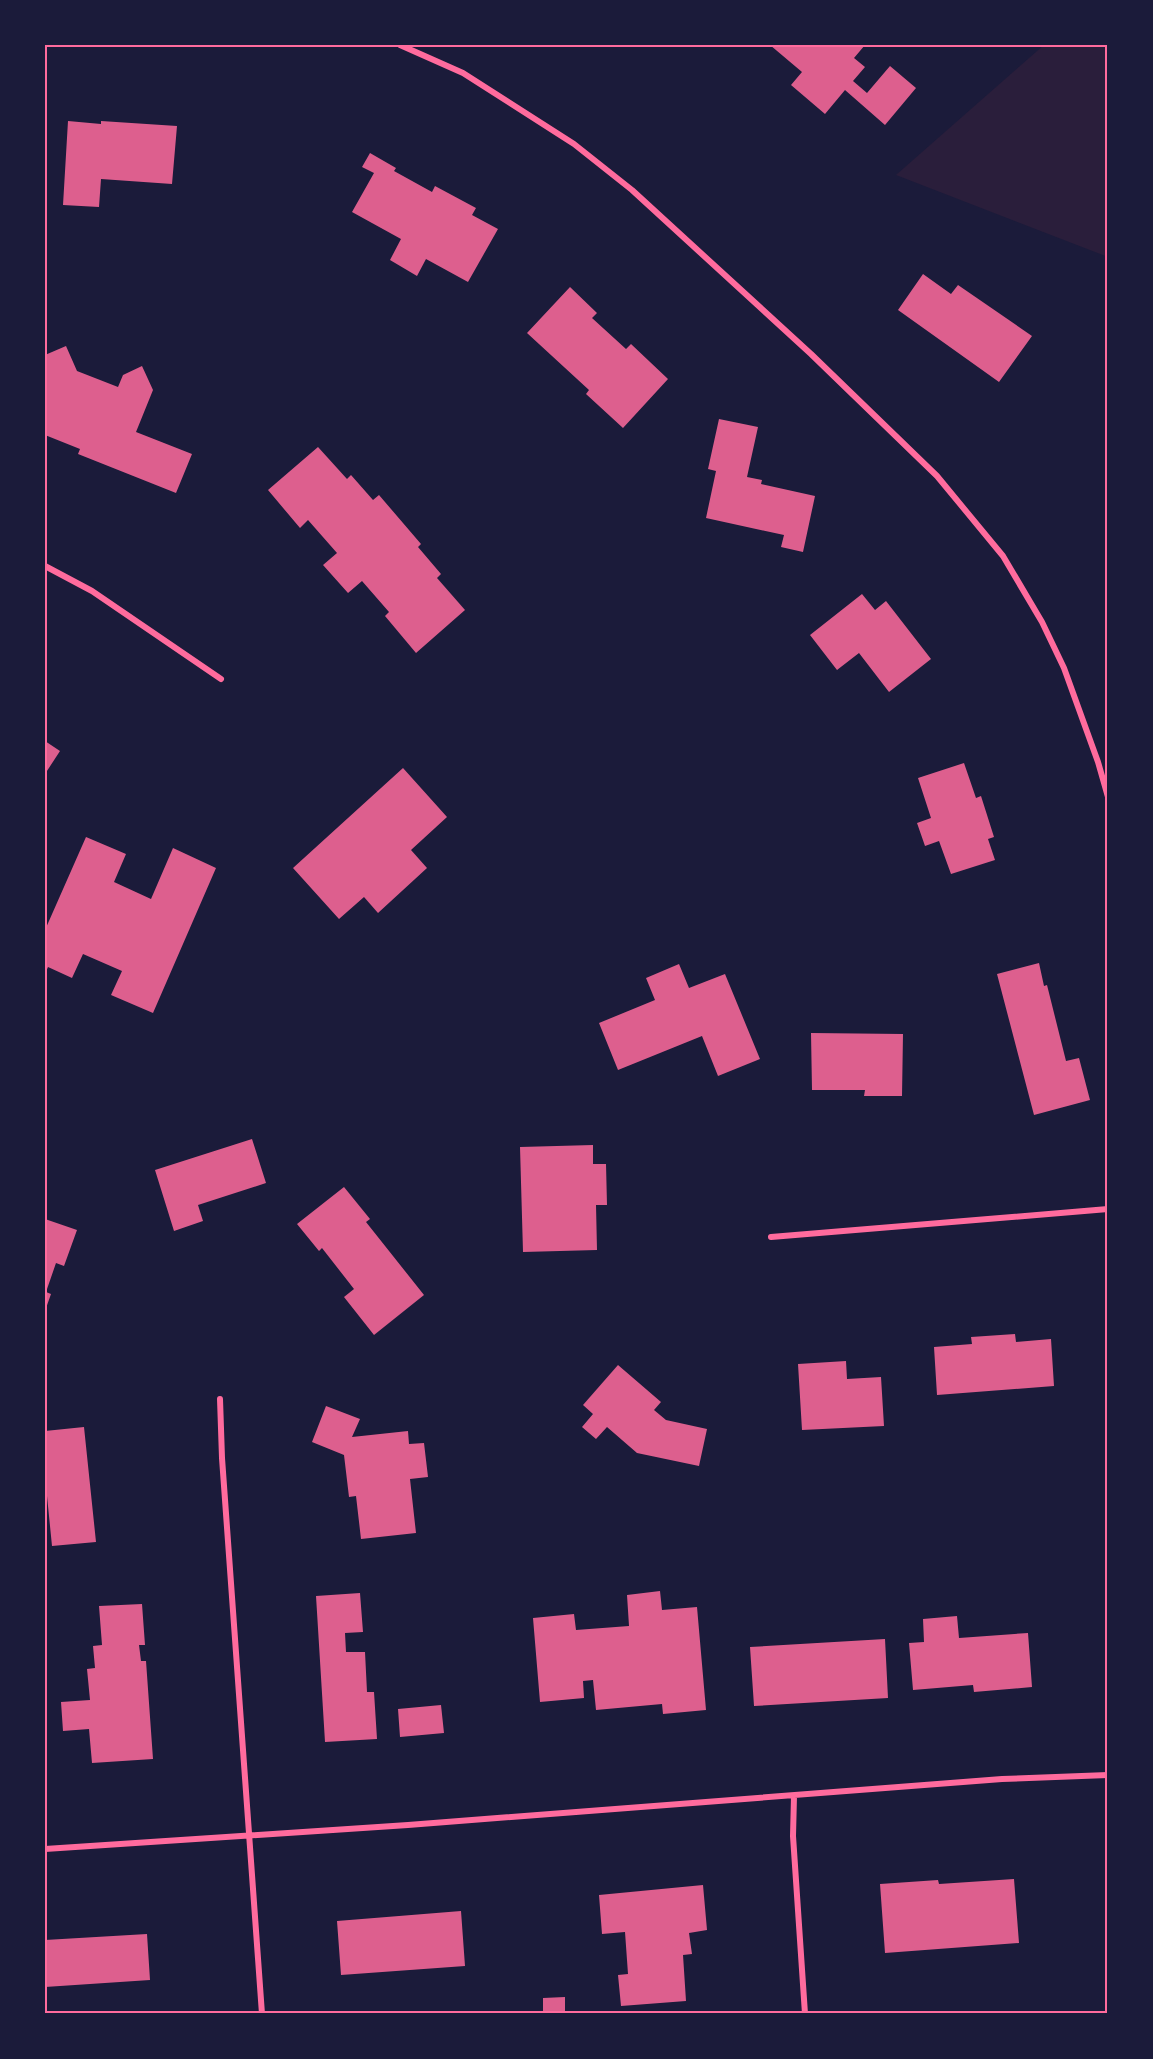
<svg xmlns="http://www.w3.org/2000/svg" width="1153" height="2059" font-family="Mulish,sans-serif">
  <rect width="100%" height="100%" fill="#1b1b3a"/>
  <!-- green -->
  <path fill="#2a1e3b" d="M 1044,45 L 1108,45 L 1108,257 L 896,175 Z"/>
  <!-- building -->
  <path fill="#dd5f8e" d="M 770,45 L 865,45 L 854,58 L 865,67 L 853,81 L 867,93 L 890,66 L 916,88 L 885,125 L 845,90 L 825,114 L 791,85 L 802,72 Z
    M 68,121 L 101,124 L 101,121 L 177,126 L 172,184 L 101,179 L 99,207 L 63,205 Z
    M 370,153 L 396,168 L 394,171 L 432,192 L 435,186 L 476,208 L 472,215 L 498,229 L 468,282 L 426,259 L 417,276 L 390,260 L 401,239 L 352,212 L 374,173 L 362,167 Z
    M 923,274 L 951,294 L 958,285 L 1032,336 L 999,382 L 898,310 Z
    M 570,287 L 597,313 L 592,318 L 626,349 L 631,344 L 668,379 L 623,428 L 586,394 L 589,390 L 527,333 Z
    M 66,346 L 77,371 L 118,387 L 123,375 L 142,366 L 153,390 L 136,432 L 192,454 L 176,493 L 78,454 L 80,449 L 45,435 L 45,355 Z
    M 719,419 L 758,427 L 747,477 L 762,480 L 761,484 L 815,496 L 803,552 L 781,547 L 784,535 L 706,518 L 716,471 L 708,469 Z
    M 318,447 L 347,479 L 351,475 L 373,500 L 379,495 L 421,544 L 418,547 L 441,574 L 437,578 L 465,610 L 416,653 L 385,616 L 389,612 L 362,581 L 348,593 L 323,565 L 337,553 L 308,520 L 300,528 L 268,490 Z
    M 862,594 L 875,610 L 886,601 L 931,659 L 889,692 L 859,653 L 837,670 L 810,635 Z
    M 45,741 L 60,751 L 45,774 Z
    M 964,763 L 976,798 L 981,796 L 994,837 L 988,839 L 995,860 L 951,874 L 939,841 L 925,846 L 917,823 L 931,818 L 918,778 Z
    M 403,768 L 447,817 L 411,850 L 427,868 L 378,913 L 364,897 L 339,919 L 293,868 Z
    M 86,837 L 126,854 L 114,882 L 151,899 L 173,848 L 216,868 L 153,1013 L 111,995 L 122,971 L 83,954 L 72,978 L 48,967 L 45,974 L 45,930 Z
    M 1039,963 L 1044,986 L 1047,985 L 1066,1061 L 1079,1058 L 1090,1100 L 1034,1115 L 997,974 Z
    M 679,964 L 689,988 L 725,974 L 760,1059 L 718,1076 L 702,1036 L 618,1070 L 599,1023 L 655,1000 L 646,978 Z
    M 811,1033 L 903,1034 L 902,1096 L 864,1096 L 865,1090 L 812,1090 Z
    M 252,1139 L 266,1183 L 198,1205 L 203,1221 L 174,1231 L 155,1170 Z
    M 593,1145 L 593,1164 L 606,1164 L 607,1205 L 596,1205 L 597,1250 L 523,1252 L 520,1147 Z
    M 344,1187 L 370,1219 L 366,1222 L 424,1295 L 374,1335 L 344,1297 L 354,1289 L 322,1248 L 319,1251 L 297,1224 Z
    M 45,1219 L 77,1230 L 64,1266 L 56,1263 L 46,1292 L 51,1294 L 45,1311 Z
    M 1015,1334 L 1016,1342 L 1051,1339 L 1054,1386 L 937,1395 L 934,1347 L 972,1344 L 971,1337 Z
    M 846,1361 L 847,1379 L 881,1377 L 884,1426 L 802,1430 L 798,1364 Z
    M 618,1365 L 661,1402 L 654,1410 L 666,1420 L 707,1429 L 699,1466 L 637,1453 L 607,1427 L 596,1439 L 582,1427 L 593,1414 L 583,1405 Z
    M 326,1406 L 360,1419 L 352,1437 L 408,1431 L 409,1444 L 424,1443 L 428,1477 L 410,1479 L 416,1533 L 361,1539 L 356,1496 L 349,1497 L 344,1455 L 312,1442 Z
    M 84,1427 L 96,1542 L 52,1546 L 45,1476 L 45,1431 Z
    M 660,1591 L 662,1610 L 697,1607 L 706,1710 L 663,1714 L 662,1704 L 596,1710 L 593,1680 L 583,1681 L 584,1698 L 540,1702 L 533,1618 L 574,1614 L 576,1630 L 629,1626 L 627,1595 Z
    M 360,1593 L 363,1632 L 345,1633 L 346,1652 L 365,1652 L 367,1692 L 374,1692 L 377,1739 L 325,1742 L 316,1596 Z
    M 142,1604 L 145,1645 L 139,1645 L 141,1661 L 146,1661 L 153,1759 L 92,1763 L 89,1729 L 63,1731 L 61,1702 L 90,1700 L 87,1669 L 95,1668 L 93,1646 L 102,1645 L 99,1606 Z
    M 957,1616 L 959,1638 L 1028,1633 L 1032,1687 L 974,1692 L 973,1685 L 913,1690 L 909,1643 L 924,1642 L 923,1619 Z
    M 885,1639 L 888,1698 L 754,1706 L 750,1647 Z
    M 441,1705 L 444,1733 L 400,1737 L 398,1709 Z
    M 1014,1879 L 1019,1943 L 885,1953 L 880,1884 L 938,1880 L 939,1884 Z
    M 703,1885 L 707,1930 L 689,1933 L 692,1954 L 683,1955 L 686,2001 L 621,2006 L 618,1975 L 628,1974 L 625,1932 L 602,1934 L 599,1895 Z
    M 461,1911 L 465,1966 L 341,1975 L 337,1921 Z
    M 147,1934 L 150,1980 L 45,1987 L 45,1940 Z
    M 565,1997 L 565,2014 L 543,2014 L 543,1998 Z"/>
  <g fill="none" stroke-linecap="round" stroke-linejoin="round">
    <!-- minor -->
    <path stroke="#ff6b9d" stroke-width="6" d="M 400,45 L 463,73 L 574,144 L 632,190 L 811,354 L 937,476 L 1003,556 L 1042,622 L 1064,668 L 1098,762 L 1108,797
      M 45,566 L 92,591 L 221,679
      M 771,1237 L 1108,1209
      M 220,1399 L 222,1458 L 262,2014
      M 794,1796 L 793,1836 L 805,2014
      M 45,1849 L 408,1825 L 1002,1779 L 1108,1775"/>
  </g>
  <!-- border -->
  <rect width="1153" height="2059" fill="none" stroke="#1b1b3a" stroke-width="93"/>
  <rect x="46" y="46" width="1060" height="1966" fill="none" stroke="#ff6b9d" stroke-width="2"/>
</svg>
